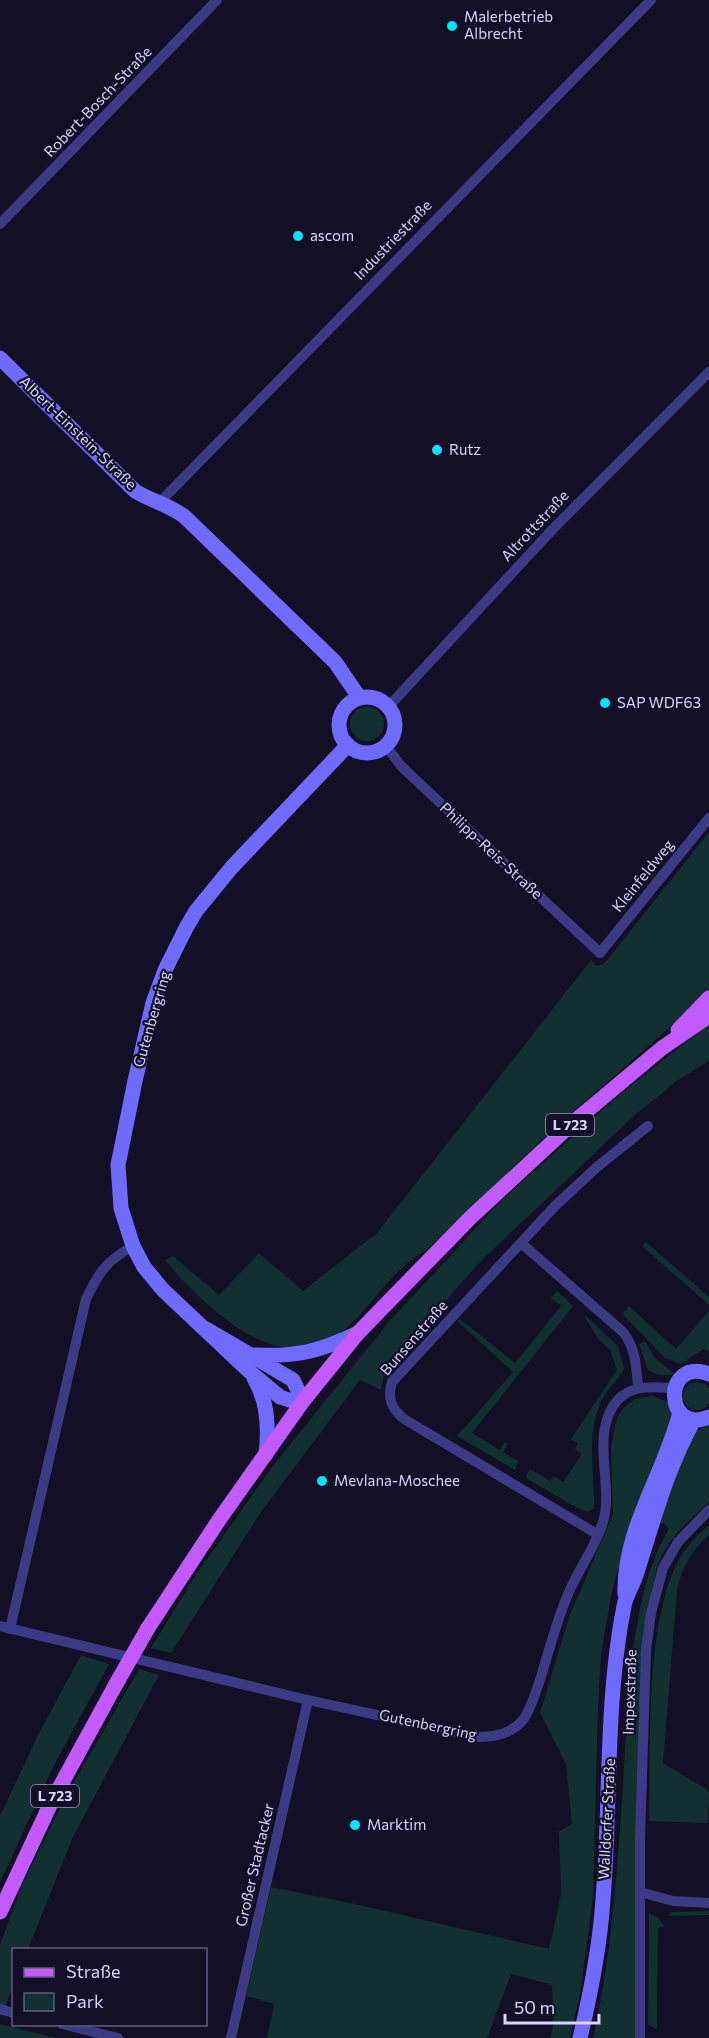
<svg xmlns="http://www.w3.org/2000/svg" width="709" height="2038" font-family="Commissioner,sans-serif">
  <rect width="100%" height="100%" fill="#130f26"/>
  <!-- green -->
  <path fill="#12302f" d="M350 724a17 17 0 1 1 34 0a17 17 0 1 1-34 0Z
    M 709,832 L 709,990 C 653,1045 591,1094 533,1148 C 499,1180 467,1214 432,1245 C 422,1254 409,1261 400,1270 C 380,1289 365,1312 344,1330 C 332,1340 313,1347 298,1348 C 249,1351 195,1295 165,1260 L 173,1256 L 219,1295 L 259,1253 L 303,1291 L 377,1233 L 591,960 L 597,966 L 604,964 Z
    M 709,1024 L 709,1061 L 678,1080 L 636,1114 L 483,1259 L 386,1366 L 381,1390 L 360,1380 L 261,1512 L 171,1653 L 151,1648 L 195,1576 L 272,1467 L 388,1323 L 502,1200 L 618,1096 Z
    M 646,1242 L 709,1297 L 709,1305 L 642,1246 Z
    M 557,1291 L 573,1306 L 472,1433 L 500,1450 L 505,1442 L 508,1444 L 503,1452 L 518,1461 L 515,1470 L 457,1436 L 513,1372 L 457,1321 L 460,1319 L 515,1363 L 561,1306 L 551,1298 Z
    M 629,1306 L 676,1349 L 709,1311 L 709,1351 L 704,1349 L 680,1364 L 665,1358 L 623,1315 L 624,1311 Z
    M 584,1316 L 586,1316 L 618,1346 L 624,1369 C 617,1381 605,1391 600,1404 C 586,1437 595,1474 594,1508 L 588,1512 L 572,1505 L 526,1478 L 529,1469 L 530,1469 L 550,1481 L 554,1476 L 563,1482 L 582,1454 L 575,1449 L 578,1444 L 571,1439 L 617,1370 L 610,1350 L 599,1340 Z
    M 645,1341 L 655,1358 L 674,1374 C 664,1376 657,1375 648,1370 L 639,1344 Z
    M683 1396a14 14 0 1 1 28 0a14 14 0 1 1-28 0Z
    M 653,1396 L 668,1402 L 675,1416 L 632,1517 L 611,1596 L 601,1655 L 598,1705 L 593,1898 L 580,1994 L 570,2038 L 550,2038 L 553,2026 L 552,1985 L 511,1974 L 487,2038 L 267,2038 L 274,2004 L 246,1996 L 271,1887 L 355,1904 L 549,1949 L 561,1894 L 559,1831 L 572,1824 L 566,1764 L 540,1713 L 569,1617 L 613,1514 L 611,1448 L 616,1421 L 621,1411 L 628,1404 L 635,1399 Z
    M 709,1425 L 709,1502 C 690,1520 667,1539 658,1565 C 654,1576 652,1598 649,1612 L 637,2017 L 635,2038 L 593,2038 C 612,1955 617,1871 623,1786 C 628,1711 629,1593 669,1529 L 665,1524 L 657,1522 L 673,1479 L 696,1431 Z
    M 709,1525 L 709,1535 C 691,1552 682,1567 677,1591 L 663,1763 L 709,1791 L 708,1823 L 649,1821 C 651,1748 645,1633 675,1567 C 683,1550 695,1537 709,1525 Z
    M 81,1655 L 109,1664 L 53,1767 L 0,1882 L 0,1816 L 39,1733 Z
    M 139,1669 L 159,1675 L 72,1839 L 28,1949 L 14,1950 L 13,1986 L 5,2007 L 0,2005 L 0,1945 L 22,1885 L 65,1798 Z
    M 709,1911 L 709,1915 L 669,1916 L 671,1912 Z
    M 649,1913 L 658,1918 L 664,1926 L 658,1928 L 657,2029 L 648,2025 Z
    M 0,2024 L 56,2038 L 0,2038 Z"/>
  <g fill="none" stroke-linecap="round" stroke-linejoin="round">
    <!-- street -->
    <path stroke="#3d3a85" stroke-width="10" d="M 0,224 L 217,0
      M 159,503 L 651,0
      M 389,706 L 552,530 L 709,372
      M 386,746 L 402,767 L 600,953 L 709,818
      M 521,1243 L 623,1332 C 636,1349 636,1366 638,1387
      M 597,1534 L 404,1419 C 391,1408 387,1398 392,1382 L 555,1206 L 597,1167 L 648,1126
      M 0,1626 L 308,1700 L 478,1737 C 495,1737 511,1734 523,1720 C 531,1709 534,1696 539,1683 C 549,1652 556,1621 569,1592 C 579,1569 601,1537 605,1514 C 611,1479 593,1439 613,1406 C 628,1383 652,1387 675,1388
      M 10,1629 L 86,1299 C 100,1271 105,1262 133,1246
      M 640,1892 L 673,1901 L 709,1903
      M 0,2009 L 14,2013
      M 62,2024 L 118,2038
      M 231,2038 L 308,1700
      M 640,2038 L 640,1838 L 646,1650 L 651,1613 L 663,1568 L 678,1542 L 709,1510"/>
    <!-- secondary -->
    <path stroke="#6f6bff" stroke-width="15" d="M 0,358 L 135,491 C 151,501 170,505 185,517 L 335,662 L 359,697
      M339 725a28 28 0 1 1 56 0a28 28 0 1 1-56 0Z
      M 206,1329 L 293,1380 L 303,1401 L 292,1401 L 280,1397 L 249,1371 L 163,1290 L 144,1267 L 133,1246 L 121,1208 L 118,1165 L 135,1081 L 153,1003 L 165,970 L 186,928 L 196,911 L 232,867 L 348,745
      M 255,1355 C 298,1357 320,1351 358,1333
      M 709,1374 C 662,1356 664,1436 709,1417
      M 254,1378 C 268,1401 269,1428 266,1454
      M 625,1594 C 623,1529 665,1473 680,1412
      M 580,2038 C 591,1992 600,1946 603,1899 C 611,1802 605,1702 624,1606 C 626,1594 634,1584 637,1572 C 654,1519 667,1468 694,1420"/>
    <!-- primary -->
    <path stroke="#c25bff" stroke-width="15" d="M 678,1030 L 709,998
      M 148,1628 L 219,1520 L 303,1401 L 358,1333 L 470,1218 L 576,1120 L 662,1048 L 709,1016
      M 0,1912 L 51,1803 L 116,1684"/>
    <!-- primary-bridge -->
    <path stroke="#c25bff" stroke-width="15" d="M 116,1684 L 148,1628"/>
  </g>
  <!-- markers -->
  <g fill="#00e5ff" stroke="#130f26" stroke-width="2">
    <circle cx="452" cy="26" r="6"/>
    <circle cx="298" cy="236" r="6"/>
    <circle cx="437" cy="450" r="6"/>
    <circle cx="605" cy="703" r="6"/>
    <circle cx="322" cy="1481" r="6"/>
    <circle cx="355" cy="1825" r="6"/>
  </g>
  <g text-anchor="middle" stroke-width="4.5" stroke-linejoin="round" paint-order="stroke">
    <!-- shield labels -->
    <g fill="#130f26" stroke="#9e99be" stroke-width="1.5">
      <rect x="546" y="1114" width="48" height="22" rx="4.5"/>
      <rect x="31" y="1785" width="48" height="22" rx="4.5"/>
    </g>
    <g font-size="14" font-weight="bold" fill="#d9d4ff">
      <text x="570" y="1130">L 723</text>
      <text x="55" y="1801">L 723</text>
    </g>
    <!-- poi labels -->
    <g font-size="15" fill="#d9d4ff" stroke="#130f26" text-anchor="start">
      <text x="464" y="22">Malerbetrieb<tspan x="464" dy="17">Albrecht</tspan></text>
      <text x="310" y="241">ascom</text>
      <text x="449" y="455">Rutz</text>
      <text x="617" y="708">SAP WDF63</text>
      <text x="334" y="1486">Mevlana-Moschee</text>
      <text x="367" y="1830">Marktim</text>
    </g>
    <!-- street labels -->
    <g font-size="15" fill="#d9d4ff" stroke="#130f26">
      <text transform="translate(98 102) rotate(-46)" y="5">Robert-Bosch-Straße</text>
      <text transform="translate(393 240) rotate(-46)" y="5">Industriestraße</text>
      <text transform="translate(78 433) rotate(44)" y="5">Albert-Einstein-Straße</text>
      <text transform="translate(535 526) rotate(-47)" y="5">Altrottstraße</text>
      <text transform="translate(491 851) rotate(43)" y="5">Philipp-Reis-Straße</text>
      <text transform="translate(643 876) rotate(-51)" y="5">Kleinfeldweg</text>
      <text transform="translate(152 1019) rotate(-74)" y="5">Gutenbergring</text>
      <text transform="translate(414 1338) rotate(-49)" y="5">Bunsenstraße</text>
      <text transform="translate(630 1692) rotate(-88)" y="5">Impexstraße</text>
      <text transform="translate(428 1725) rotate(12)" y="5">Gutenbergring</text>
      <text transform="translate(607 1819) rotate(-87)" y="5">Walldorfer Straße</text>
      <text transform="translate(255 1865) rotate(-77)" y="5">Großer Stadtacker</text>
    </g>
  </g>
  <!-- legend -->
  <rect x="12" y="1948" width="195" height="78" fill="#130f26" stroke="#625e7d" stroke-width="1.5"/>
  <rect x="24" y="1968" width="30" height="9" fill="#c25bff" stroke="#625e7d" stroke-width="1.5"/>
  <text x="66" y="1978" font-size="18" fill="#d9d4ff">Straße</text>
  <rect x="24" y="1993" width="30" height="18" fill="#12302f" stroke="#625e7d" stroke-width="1.5"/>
  <text x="66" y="2008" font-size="18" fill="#d9d4ff">Park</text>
  <!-- scale -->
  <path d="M505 2014v9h94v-9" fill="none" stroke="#d9d4ff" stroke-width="3"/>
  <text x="514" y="2014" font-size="18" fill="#d9d4ff" stroke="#130f26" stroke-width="4.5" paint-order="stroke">50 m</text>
</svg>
